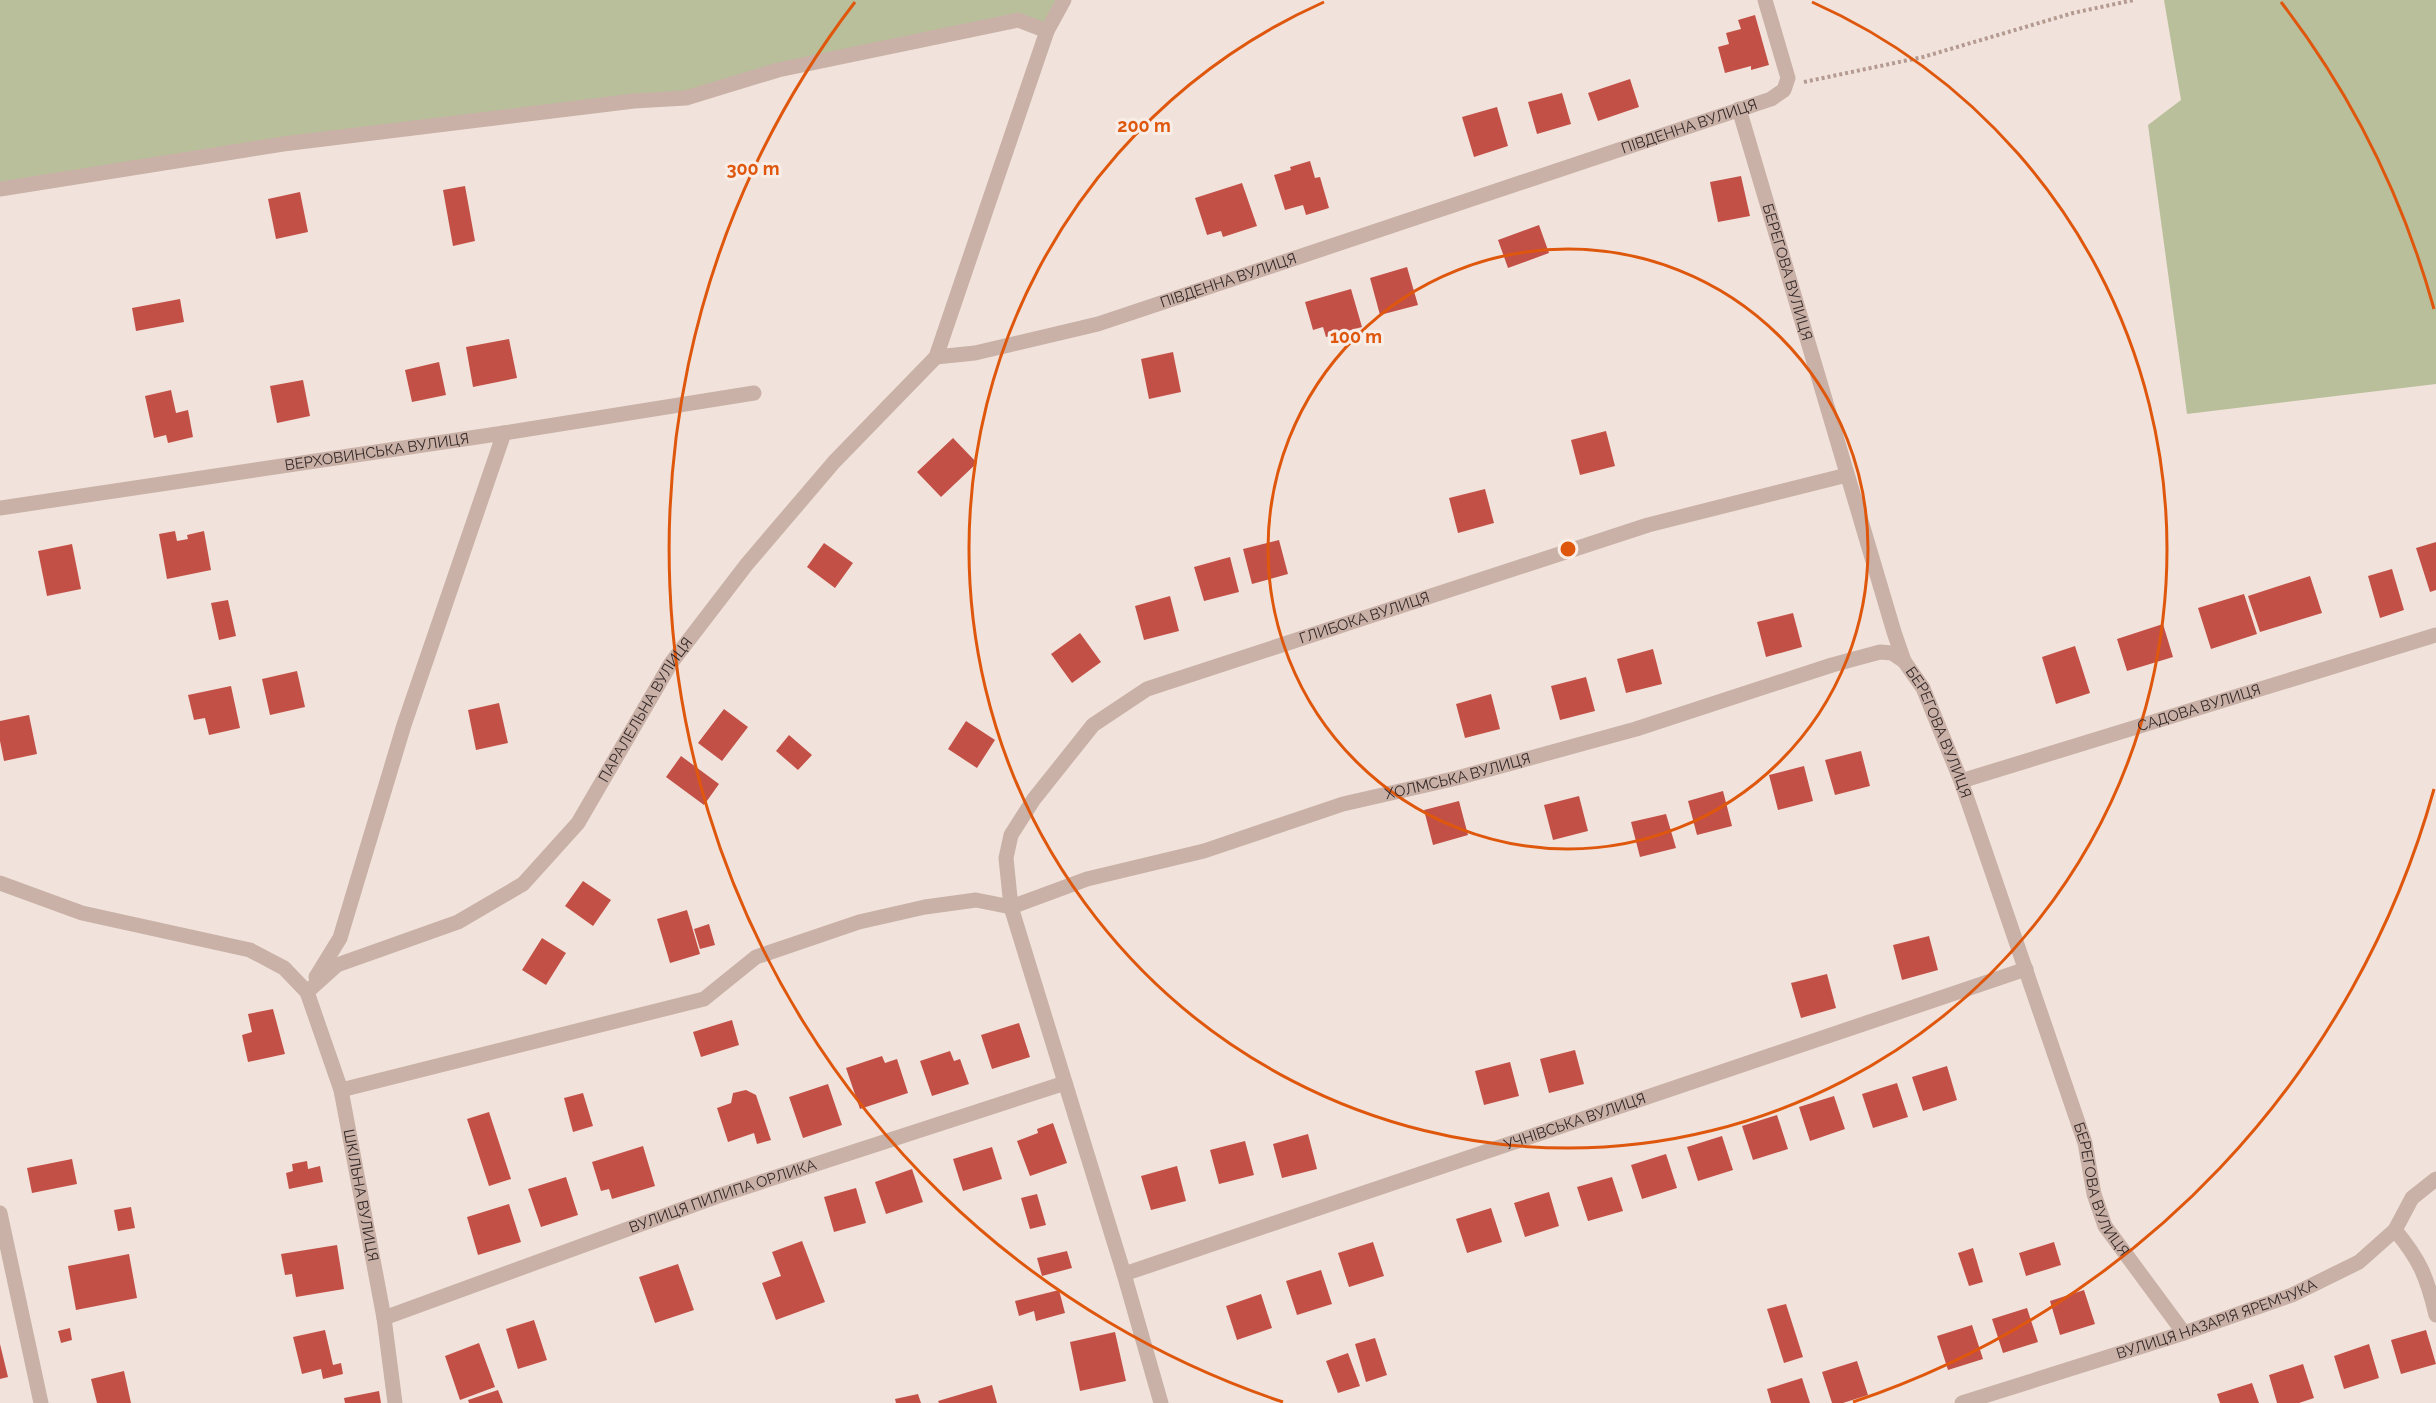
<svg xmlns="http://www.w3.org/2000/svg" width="2436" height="1403" font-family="Raleway,sans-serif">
  <rect width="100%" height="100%" fill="#f1e3db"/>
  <!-- green -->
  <path fill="#babf9b" d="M 0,0 L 1064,0 L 1047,31 L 1017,20 L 686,98 L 0,187 Z
    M 2164,0 L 2436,0 L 2436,384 L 2187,414 L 2148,125 L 2181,100 Z"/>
  <!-- building -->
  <path fill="#c35047" d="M 1755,15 L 1769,65 L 1751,70 L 1751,66 L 1725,73 L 1718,47 L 1729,44 L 1726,33 L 1741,29 L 1738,20 Z
    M 1630,79 L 1639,107 L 1598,121 L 1588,93 Z
    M 1562,93 L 1571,124 L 1537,134 L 1528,102 Z
    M 1497,107 L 1508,146 L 1474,157 L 1462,117 Z
    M 1310,161 L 1315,178 L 1320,177 L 1329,208 L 1306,215 L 1303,205 L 1285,210 L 1274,175 L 1291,170 L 1290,167 Z
    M 1741,176 L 1750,216 L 1718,222 L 1710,182 Z
    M 1242,183 L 1257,226 L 1223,237 L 1221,231 L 1207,235 L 1195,198 Z
    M 465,186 L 475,241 L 453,246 L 443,190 Z
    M 300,192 L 308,232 L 276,239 L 268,199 Z
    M 1539,225 L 1549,253 L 1508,268 L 1498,240 Z
    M 1407,267 L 1418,305 L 1380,315 L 1370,278 Z
    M 1351,289 L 1362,327 L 1326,337 L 1323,327 L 1313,330 L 1305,302 Z
    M 180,299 L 184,322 L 136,331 L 132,308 Z
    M 509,339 L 517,378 L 473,387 L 466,347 Z
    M 1173,352 L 1181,392 L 1149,399 L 1141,359 Z
    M 439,362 L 446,395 L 412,402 L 405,370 Z
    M 303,380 L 310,416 L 277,423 L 270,386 Z
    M 171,390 L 176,413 L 188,410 L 193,437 L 168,443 L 166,435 L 154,438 L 145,396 Z
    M 1606,431 L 1615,466 L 1580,475 L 1571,440 Z
    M 953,438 L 977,463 L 941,497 L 917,472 Z
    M 1485,489 L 1494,523 L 1458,533 L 1449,498 Z
    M 175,531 L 177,541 L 188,539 L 187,535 L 204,531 L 211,570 L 167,579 L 159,534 Z
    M 1279,540 L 1288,574 L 1252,584 L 1243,549 Z
    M 2436,542 L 2436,590 L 2430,592 L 2416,548 Z
    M 824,543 L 853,563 L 835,588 L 807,567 Z
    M 72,544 L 81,589 L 47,596 L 38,551 Z
    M 1230,557 L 1239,592 L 1204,601 L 1194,567 Z
    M 2392,569 L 2404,610 L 2380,618 L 2368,576 Z
    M 2310,576 L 2322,613 L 2260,632 L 2248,596 Z
    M 2244,594 L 2257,634 L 2211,649 L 2198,608 Z
    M 1170,596 L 1179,631 L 1144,640 L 1135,606 Z
    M 228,600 L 236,636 L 219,640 L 211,603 Z
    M 1793,613 L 1802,647 L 1766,657 L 1757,622 Z
    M 2163,624 L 2173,657 L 2127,671 L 2117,639 Z
    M 1080,633 L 1101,662 L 1072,683 L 1051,654 Z
    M 2075,646 L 2090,693 L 2056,704 L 2042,657 Z
    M 1653,649 L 1662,684 L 1626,693 L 1617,659 Z
    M 297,671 L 305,707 L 270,715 L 262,679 Z
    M 1586,677 L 1595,711 L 1560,720 L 1551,686 Z
    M 231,686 L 240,728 L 209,735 L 205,718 L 194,720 L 188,695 Z
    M 1491,694 L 1500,729 L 1465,738 L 1456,704 Z
    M 499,703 L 508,743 L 476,750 L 468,710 Z
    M 724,709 L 748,727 L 722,761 L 698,743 Z
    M 29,715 L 37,754 L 4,761 L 0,741 L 0,721 Z
    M 966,721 L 995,740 L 977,768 L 948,749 Z
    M 789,735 L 812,755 L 798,770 L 776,751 Z
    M 1861,751 L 1870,786 L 1835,795 L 1825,760 Z
    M 681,756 L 719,784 L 704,805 L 666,777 Z
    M 1804,766 L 1813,801 L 1778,810 L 1769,775 Z
    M 1723,791 L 1732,826 L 1697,835 L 1688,801 Z
    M 1579,796 L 1588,831 L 1553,840 L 1544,805 Z
    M 1459,801 L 1468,835 L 1433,845 L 1424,810 Z
    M 1666,814 L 1676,848 L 1640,857 L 1631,822 Z
    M 583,881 L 611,900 L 593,926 L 565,906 Z
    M 687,910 L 700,954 L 670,963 L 657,919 Z
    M 709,924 L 715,945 L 700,949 L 694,929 Z
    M 1929,936 L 1938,970 L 1902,980 L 1893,945 Z
    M 542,938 L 566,953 L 546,985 L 522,970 Z
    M 1827,974 L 1836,1008 L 1801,1018 L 1791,983 Z
    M 273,1009 L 285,1054 L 248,1062 L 242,1035 L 252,1032 L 248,1014 Z
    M 732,1020 L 739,1045 L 701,1057 L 693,1032 Z
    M 1019,1023 L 1030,1057 L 992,1069 L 981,1035 Z
    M 1575,1050 L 1584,1084 L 1549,1093 L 1540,1059 Z
    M 950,1051 L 954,1061 L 960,1059 L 969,1084 L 932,1096 L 920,1061 Z
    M 882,1056 L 885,1063 L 897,1059 L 908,1093 L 860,1109 L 846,1068 Z
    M 1510,1062 L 1519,1096 L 1484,1105 L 1475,1071 Z
    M 1947,1066 L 1957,1100 L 1923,1111 L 1912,1077 Z
    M 1897,1083 L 1908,1117 L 1873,1128 L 1862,1094 Z
    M 828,1084 L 842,1125 L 803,1138 L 789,1097 Z
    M 746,1090 L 756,1095 L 771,1140 L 757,1144 L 754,1133 L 728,1142 L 717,1108 L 731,1103 L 733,1093 Z
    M 583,1093 L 593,1126 L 573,1132 L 564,1098 Z
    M 1834,1096 L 1845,1129 L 1810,1141 L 1799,1107 Z
    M 489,1112 L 511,1179 L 489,1186 L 467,1119 Z
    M 1777,1115 L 1788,1149 L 1753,1160 L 1742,1126 Z
    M 1053,1123 L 1067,1163 L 1030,1176 L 1017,1141 L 1038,1133 L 1037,1129 Z
    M 1308,1134 L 1317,1169 L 1282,1178 L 1273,1144 Z
    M 1722,1136 L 1733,1170 L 1698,1181 L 1687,1147 Z
    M 1245,1141 L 1254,1175 L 1219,1184 L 1210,1150 Z
    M 643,1146 L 655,1186 L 612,1199 L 609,1189 L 601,1191 L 592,1162 Z
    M 992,1147 L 1002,1179 L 963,1191 L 953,1159 Z
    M 1666,1154 L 1677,1188 L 1642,1199 L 1631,1165 Z
    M 72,1159 L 77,1184 L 32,1193 L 27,1168 Z
    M 307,1161 L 308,1169 L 320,1166 L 323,1182 L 289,1189 L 286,1173 L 293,1171 L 292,1164 Z
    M 1177,1166 L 1186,1201 L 1151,1210 L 1141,1176 Z
    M 912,1169 L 923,1202 L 886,1214 L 875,1182 Z
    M 566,1177 L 578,1215 L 541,1227 L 528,1189 Z
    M 1612,1177 L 1623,1211 L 1588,1221 L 1577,1187 Z
    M 856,1188 L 866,1223 L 834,1232 L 824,1197 Z
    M 1549,1192 L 1559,1226 L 1525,1237 L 1514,1203 Z
    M 1037,1194 L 1046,1225 L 1030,1229 L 1021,1198 Z
    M 509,1204 L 521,1242 L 478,1255 L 467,1217 Z
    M 131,1207 L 135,1228 L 118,1231 L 114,1210 Z
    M 1491,1208 L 1502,1242 L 1467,1253 L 1456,1219 Z
    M 802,1241 L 825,1302 L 776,1320 L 762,1283 L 781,1276 L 772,1252 Z
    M 1373,1242 L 1384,1276 L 1349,1287 L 1338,1253 Z
    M 2054,1242 L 2061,1265 L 2026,1276 L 2019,1253 Z
    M 337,1245 L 344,1289 L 296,1297 L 292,1274 L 285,1275 L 281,1254 Z
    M 1973,1248 L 1983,1282 L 1969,1286 L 1958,1253 Z
    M 1067,1251 L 1072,1268 L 1042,1276 L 1037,1258 Z
    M 129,1254 L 137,1298 L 76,1310 L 68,1266 Z
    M 678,1264 L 694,1310 L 655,1323 L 639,1277 Z
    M 1321,1270 L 1332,1304 L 1297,1315 L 1286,1281 Z
    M 1059,1290 L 1065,1313 L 1036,1321 L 1034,1311 L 1019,1316 L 1015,1301 Z
    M 2084,1290 L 2095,1324 L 2060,1335 L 2050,1301 Z
    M 1261,1294 L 1272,1328 L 1237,1340 L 1226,1306 Z
    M 1786,1304 L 1803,1357 L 1784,1363 L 1767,1309 Z
    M 2027,1308 L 2038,1342 L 2003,1353 L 1992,1319 Z
    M 534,1320 L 547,1360 L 518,1369 L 506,1329 Z
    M 1972,1325 L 1983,1359 L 1948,1370 L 1937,1336 Z
    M 70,1328 L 72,1340 L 61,1343 L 58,1331 Z
    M 325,1330 L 333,1365 L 341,1363 L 343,1374 L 323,1379 L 321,1369 L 302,1374 L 293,1337 Z
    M 2426,1330 L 2436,1364 L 2401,1374 L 2391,1340 Z
    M 1115,1332 L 1126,1381 L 1080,1391 L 1070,1342 Z
    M 1375,1338 L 1387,1375 L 1366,1382 L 1355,1344 Z
    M 479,1343 L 495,1387 L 460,1400 L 445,1356 Z
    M 0,1344 L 8,1377 L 0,1379 Z
    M 2369,1344 L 2379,1378 L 2344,1389 L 2334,1356 Z
    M 1348,1353 L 1360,1386 L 1338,1393 L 1326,1361 Z
    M 1857,1361 L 1868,1395 L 1843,1403 L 1832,1403 L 1822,1372 Z
    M 2303,1364 L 2314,1398 L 2299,1403 L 2277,1403 L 2269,1375 Z
    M 124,1371 L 131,1403 L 97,1403 L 91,1379 Z
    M 1802,1378 L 1810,1403 L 1771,1403 L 1767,1389 Z
    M 2252,1383 L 2259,1403 L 2220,1403 L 2217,1394 Z
    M 992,1385 L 997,1403 L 939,1403 L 938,1401 Z
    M 498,1390 L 503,1403 L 469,1403 L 468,1400 Z
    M 379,1391 L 381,1403 L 345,1403 L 344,1398 Z
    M 918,1394 L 921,1403 L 896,1403 L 895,1399 Z"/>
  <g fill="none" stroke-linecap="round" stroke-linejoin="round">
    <!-- path -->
    <path stroke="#b49a91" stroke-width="4" stroke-dasharray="3 3" stroke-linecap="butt" d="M 1804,82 L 1923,57 L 2073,13 L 2134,0"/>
    <!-- minor -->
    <g stroke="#c9b1a7" stroke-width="15">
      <path id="s1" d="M 1739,109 L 1894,632 L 1904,661 L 1923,688 L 1961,781 L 2085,1143 L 2094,1194 L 2105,1226 L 2184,1333"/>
      <path d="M 0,189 L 283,144 L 634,101 L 686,98 L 778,70 L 1018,20 L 1047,31"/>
      <path id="s2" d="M 936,357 L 975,353 L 1098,324 L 1771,99 L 1784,90 L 1788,78 L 1765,0"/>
      <path id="s3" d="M 0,508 L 504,433 L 754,393"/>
      <path id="s4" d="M 1961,781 L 2436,635"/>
      <path id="s5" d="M 0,883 L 82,913 L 250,950 L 284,968 L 307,992 L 341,1090 L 384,1318 L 395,1403"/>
      <path id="s6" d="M 1011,907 L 1087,879 L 1204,851 L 1343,804 L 1457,778 L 1636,729 L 1832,665 L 1880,652 L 1892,653 L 1904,661"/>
      <path d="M 316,977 L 340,938 L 404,725 L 504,433"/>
      <path id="s7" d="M 307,992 L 337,965 L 458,922 L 523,884 L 578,823 L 671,663 L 747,564 L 834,462 L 936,357 L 1047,31 L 1064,0"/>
      <path d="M 341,1090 L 704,999 L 756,957 L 859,922 L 925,907 L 976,900 L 1011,907"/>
      <path d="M 0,1213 L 41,1403"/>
      <path d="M 2395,1230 C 2420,1260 2427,1277 2436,1315"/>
      <path id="s8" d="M 1124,1274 L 2026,969"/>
      <path id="s9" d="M 384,1318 L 721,1195 L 1065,1083"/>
      <path id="s10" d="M 1161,1403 L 1124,1274 L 1011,907 L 1006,858 L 1011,835 L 1034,799 L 1093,725 L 1147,689 L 1648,525 L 1847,475"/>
      <path id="s11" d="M 1962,1403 L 2184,1333 L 2292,1295 L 2359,1262 L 2395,1230 L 2412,1198 L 2436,1179"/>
    </g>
  </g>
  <!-- distance rings -->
  <g fill="none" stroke="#df570d" stroke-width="3">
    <circle cx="1568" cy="549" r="300"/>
    <path d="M1812 2A599 599 0 1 1 1324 2"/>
    <path d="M2434 789A899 899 0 0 1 1853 1402M1283 1402A899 899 0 0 1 855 2M2281 2A899 899 0 0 1 2434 309"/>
  </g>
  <g text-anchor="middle" stroke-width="6" stroke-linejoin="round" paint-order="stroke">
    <!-- street labels -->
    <g font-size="15" fill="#352928" stroke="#f9eee7">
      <text dy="5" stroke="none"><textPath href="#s2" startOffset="789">ПІВДЕННА ВУЛИЦЯ</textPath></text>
      <text dy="5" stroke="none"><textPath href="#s1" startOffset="170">БЕРЕГОВА ВУЛИЦЯ</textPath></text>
      <text dy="5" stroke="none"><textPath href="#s2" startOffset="303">ПІВДЕННА ВУЛИЦЯ</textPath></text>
      <text dy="5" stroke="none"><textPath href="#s3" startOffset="381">ВЕРХОВИНСЬКА ВУЛИЦЯ</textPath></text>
      <text dy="5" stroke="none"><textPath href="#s10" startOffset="1022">ГЛИБОКА ВУЛИЦЯ</textPath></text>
      <text dy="5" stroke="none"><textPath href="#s4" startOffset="249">САДОВА ВУЛИЦЯ</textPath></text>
      <text dy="5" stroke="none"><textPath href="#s7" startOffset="458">ПАРАЛЕЛЬНА ВУЛИЦЯ</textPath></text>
      <text dy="5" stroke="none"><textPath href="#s1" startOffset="656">БЕРЕГОВА ВУЛИЦЯ</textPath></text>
      <text dy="5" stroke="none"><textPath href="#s6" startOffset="466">ХОЛМСЬКА ВУЛИЦЯ</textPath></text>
      <text dy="5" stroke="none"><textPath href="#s8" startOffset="476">УЧНІВСЬКА ВУЛИЦЯ</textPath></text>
      <text dy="5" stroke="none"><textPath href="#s1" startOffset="1142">БЕРЕГОВА ВУЛИЦЯ</textPath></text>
      <text dy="5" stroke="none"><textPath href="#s5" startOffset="542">ШКІЛЬНА ВУЛИЦЯ</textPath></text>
      <text dy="5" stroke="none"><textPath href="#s9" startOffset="360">ВУЛИЦЯ ПИЛИПА ОРЛИКА</textPath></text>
      <text dy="5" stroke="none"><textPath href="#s11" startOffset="268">ВУЛИЦЯ НАЗАРІЯ ЯРЕМЧУКА</textPath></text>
    </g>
  </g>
  <circle cx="1568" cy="549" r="9" fill="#df570d" stroke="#f9eee7" stroke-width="3"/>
  <g font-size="18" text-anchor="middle" font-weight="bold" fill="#df570d" stroke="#f9eee7" stroke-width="6" stroke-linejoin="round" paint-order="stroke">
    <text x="1144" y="132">200 m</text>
    <text x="753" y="175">300 m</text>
    <text x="1356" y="343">100 m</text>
  </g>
</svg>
